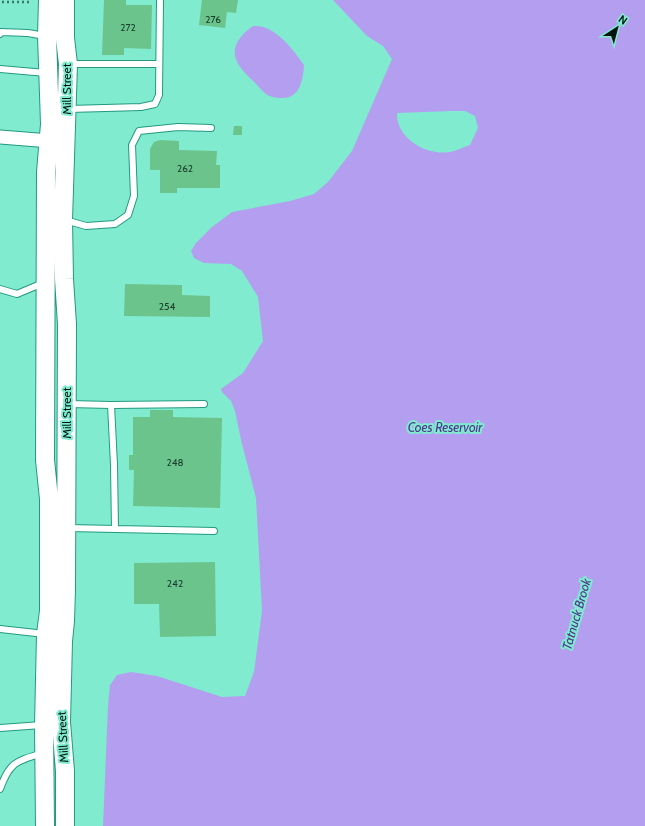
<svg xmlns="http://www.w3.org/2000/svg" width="645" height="826" font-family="Cabin,sans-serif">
  <rect width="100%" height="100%" fill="#80ebcf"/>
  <!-- water -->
  <path fill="#b39ef0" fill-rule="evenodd" d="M 333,0 L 645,0 L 645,826 L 103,826 L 108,705 L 110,685 L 117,675 L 131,672 L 157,676 L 222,697 L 245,696 L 254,672 L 262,611 L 256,498 L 241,440 L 235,411 L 231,401 L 222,392 L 221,389 L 243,373 L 263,341 L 258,297 L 242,271 L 231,264 L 204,263 L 194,258 L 191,251 L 196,243 L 212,227 L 232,212 L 290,201 L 314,194 L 328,182 L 352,151 L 392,59 L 383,46 L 367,36 ZM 452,111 L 465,111 L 475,116 L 478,128 L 470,145 C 464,147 456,151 450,152 C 426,156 396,138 397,113 Z
    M 253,26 C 256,26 260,26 263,27 C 280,32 294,51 304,65 C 303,80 300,99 281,98 C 276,98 271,97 266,94 C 261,90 256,83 251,79 C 245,73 237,65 235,56 C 233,43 243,33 253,26 Z"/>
  <!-- building -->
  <path fill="#6cc48d" d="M 104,0 L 126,0 L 126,5 L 152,5 L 151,49 L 124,48 L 124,55 L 102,55 Z
    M 202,0 L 238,0 L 236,13 L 227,12 L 225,28 L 199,25 Z
    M 234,126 L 242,126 L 242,135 L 233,135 Z
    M 160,140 L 179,141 L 179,150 L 217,151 L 216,165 L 220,165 L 220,188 L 177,188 L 177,193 L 160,193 L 160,170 L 150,170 L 150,149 L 154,142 Z
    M 125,284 L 182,285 L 182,295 L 210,296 L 210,317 L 124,316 Z
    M 150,410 L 173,410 L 173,417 L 222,418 L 220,508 L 133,506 L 134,470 L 129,470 L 129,455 L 133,455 L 133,417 L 150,417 Z
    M 215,562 L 216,636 L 160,637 L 159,604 L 134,604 L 134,563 Z"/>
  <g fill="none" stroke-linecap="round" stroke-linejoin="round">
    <defs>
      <path id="service" d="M 0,34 L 1,32 L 28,33 L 45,36
        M 69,64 L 159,64
        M 0,69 L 46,73
        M 69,109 L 141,107 L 155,104 L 159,95 L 160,0
        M 65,220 L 86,226 L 115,224 L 128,215 L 134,196 L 132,145 L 139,131 L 178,127 L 211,128
        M 0,289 L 17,294 L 43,283
        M 69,404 L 111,405
        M 68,528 L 214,531
        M 115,529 L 114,465 L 111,405 L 204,404
        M 0,629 L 45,634
        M 0,728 L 42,725
        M 0,789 C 10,761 17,761 43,753"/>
      <path id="minor" d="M 0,137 L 50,141"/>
      <path id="secondary" d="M 65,0 L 65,38 L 68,64 L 63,220 L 64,279 L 67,324 L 66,590 L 65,621 L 63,641 L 61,722 L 65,771 L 65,826
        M 45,826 L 44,725 L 46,634 L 49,611 L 49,499 L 45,460 L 46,172 L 50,124 L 47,36 L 48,0"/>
    </defs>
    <!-- service casing -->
    <use href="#service" stroke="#229a81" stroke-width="8"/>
    <!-- minor casing -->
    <use href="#minor" stroke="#229a81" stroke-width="15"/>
    <!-- secondary casing -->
    <use href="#secondary" stroke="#229a81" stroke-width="20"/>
    <!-- path -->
    <path stroke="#3b7767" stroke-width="2.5" stroke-dasharray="2 3" stroke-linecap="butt" d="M 2,2 L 29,2"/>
    <!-- service -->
    <use href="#service" stroke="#fff" stroke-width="6"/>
    <!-- minor -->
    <use href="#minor" stroke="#fff" stroke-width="13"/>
    <!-- secondary -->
    <use href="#secondary" stroke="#fff" stroke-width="18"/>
  </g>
  <g text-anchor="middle" stroke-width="4" stroke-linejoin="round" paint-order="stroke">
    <!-- number labels -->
    <g font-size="10" fill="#1b412e">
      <text x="213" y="23">276</text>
      <text x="128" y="31">272</text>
      <text x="185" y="172">262</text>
      <text x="167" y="310">254</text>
      <text x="175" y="466">248</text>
      <text x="175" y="587">242</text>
    </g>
    <!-- street labels -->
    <g font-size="12" fill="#00150f" stroke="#80ebcf">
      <text transform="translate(67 89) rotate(-90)" y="4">Mill Street</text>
      <text transform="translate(67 413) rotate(-90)" y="4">Mill Street</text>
      <text transform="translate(63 737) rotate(-93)" y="4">Mill Street</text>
    </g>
    <!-- water labels -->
    <g font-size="13" font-style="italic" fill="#51318e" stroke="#80ebcf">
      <text x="445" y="432">Coes Reservoir</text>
      <text transform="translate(576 614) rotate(-74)" y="5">Tatnuck Brook</text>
    </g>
  </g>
  <!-- north arrow -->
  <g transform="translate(617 28) rotate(36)" stroke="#80ebcf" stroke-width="3" paint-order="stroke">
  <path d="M0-3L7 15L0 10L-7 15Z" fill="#00150f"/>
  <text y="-6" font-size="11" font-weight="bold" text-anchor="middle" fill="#00150f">N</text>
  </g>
</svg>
